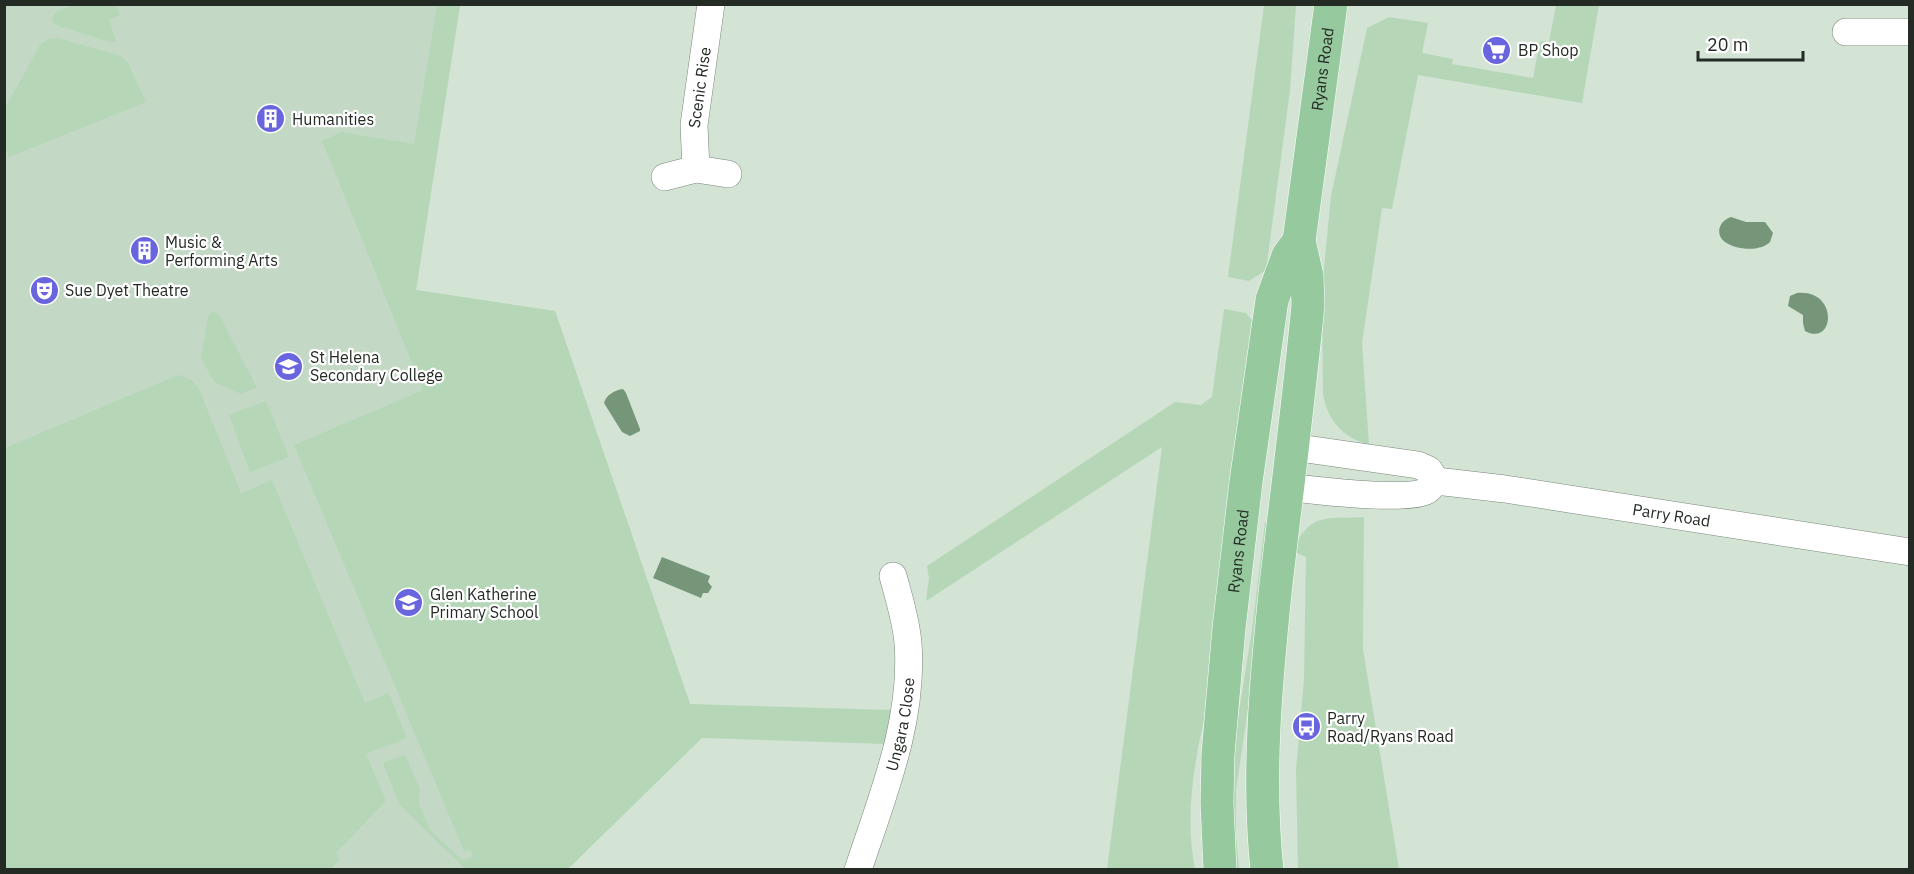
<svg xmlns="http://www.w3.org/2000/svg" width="1914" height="874" font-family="'IBM Plex Sans',sans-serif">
  <rect width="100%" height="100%" fill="#d3e3d4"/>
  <!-- built -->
  <path fill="#c3d9c5" d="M 5,5 L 460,5 L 416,290 L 555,311 L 690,704 L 568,869 L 5,870 Z"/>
  <!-- green -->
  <path fill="#b5d7b8" d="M 78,4 L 116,5 L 120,15 L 109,20 L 116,41 L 110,42 L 56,25 L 52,21 L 53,15 L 57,11 Z
    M 437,5 L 460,5 L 416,290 L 555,311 L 690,704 L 892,710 L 886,744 L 702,738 L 568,869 L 465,869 L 399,804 L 383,763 L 405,755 L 420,789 L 419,804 L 430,830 L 462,860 L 473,856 L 470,849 L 464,851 L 294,445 L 423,390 L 322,141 L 341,132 L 414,144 Z
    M 1264,5 L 1296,5 L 1290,90 L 1266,270 L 1249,281 L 1228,277 Z
    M 1556,5 L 1599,5 L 1582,103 L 1418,75 L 1392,209 L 1382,208 L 1362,343 L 1369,444 C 1343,439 1327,419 1323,394 L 1322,289 L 1331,196 L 1367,28 L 1389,17 L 1428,23 L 1422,53 L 1453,59 L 1452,64 L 1533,78 L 1540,41 L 1549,42 Z
    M 58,38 L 121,56 L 128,63 L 146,102 L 9,157 L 5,147 L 5,108 L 40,45 L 49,39 Z
    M 1224,309 L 1246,313 L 1258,328 L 1204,720 C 1193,769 1185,819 1195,869 L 1107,869 L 1162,447 L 926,601 L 929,578 L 927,566 L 1175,402 L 1201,405 L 1212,397 Z
    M 211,312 L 217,313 L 220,316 L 257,388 L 241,394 L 214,382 L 201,358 L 208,317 Z
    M 178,375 L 191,379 L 199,389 L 241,493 L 272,480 L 365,703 L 389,693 L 407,738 L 366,754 L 386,801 L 336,853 L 341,859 L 330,869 L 5,869 L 5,448 Z
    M 266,401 L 289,457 L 250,472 L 229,415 Z
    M 1364,517 L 1363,649 L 1399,869 L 1298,869 L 1296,770 L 1304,679 L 1306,557 L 1292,551 C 1311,512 1325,519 1364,517 Z
    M 1265,522 L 1272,523 L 1251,688 L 1236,790 L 1236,837 L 1239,869 L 1232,870 L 1232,756 L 1252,630 Z"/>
  <!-- water -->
  <path fill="#759678" d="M 1731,217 L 1746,222 L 1765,222 L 1773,233 L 1770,242 C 1760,252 1736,250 1725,242 C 1714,234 1720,220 1731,217 Z
    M 1797,293 C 1839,289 1835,347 1805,331 L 1803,323 L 1803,315 L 1788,306 L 1790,296 Z
    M 623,389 L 626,393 L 640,429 L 640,431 L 630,436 L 622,432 L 604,403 C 606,395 615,390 623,389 Z
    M 662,557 L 710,576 L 708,582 L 712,587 L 708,593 L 703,593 L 701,598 L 653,578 Z"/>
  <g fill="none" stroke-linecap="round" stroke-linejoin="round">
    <defs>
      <g id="minor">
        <path d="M 1846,32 L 1910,32"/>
        <path id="s1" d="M 696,169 L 694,125 L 711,4"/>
        <path d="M 665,177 L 696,169 L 728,174"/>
        <path d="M 1292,447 L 1418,465 L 1429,470 L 1436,481"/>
        <path id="s2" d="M 1436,481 L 1505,489 L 1910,552"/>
        <path d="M 1287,487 C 1311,490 1409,502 1426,491 C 1430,489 1433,484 1436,481"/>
        <path id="s3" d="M 858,870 C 882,797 914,721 908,643 C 906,620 899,598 893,576"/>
      </g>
      <g id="primary">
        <path id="s4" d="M 1220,870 L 1217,803 L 1218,754 L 1229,628 L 1246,482 L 1272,300 L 1288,256 L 1299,241"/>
        <path id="s5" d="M 1267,870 C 1257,775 1266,679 1276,584 C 1287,491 1299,398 1308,305 L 1307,276 L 1299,241 L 1331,4"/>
      </g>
    </defs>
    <!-- minor casing -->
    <use href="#minor" stroke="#79877a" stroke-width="28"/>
    <!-- primary casing -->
    <use href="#primary" stroke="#fff" stroke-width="34"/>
    <!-- minor -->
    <use href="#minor" stroke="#fff" stroke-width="27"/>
    <!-- primary -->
    <use href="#primary" stroke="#96ca9e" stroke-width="33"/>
  </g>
  <!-- icons -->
  <defs>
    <symbol id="supermarket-disc" viewBox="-11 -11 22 22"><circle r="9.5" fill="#6965df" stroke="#fff"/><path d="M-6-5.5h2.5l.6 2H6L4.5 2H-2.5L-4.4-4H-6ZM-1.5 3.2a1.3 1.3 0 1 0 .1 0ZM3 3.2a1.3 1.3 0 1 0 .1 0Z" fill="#fff"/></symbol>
    <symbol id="building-disc" viewBox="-11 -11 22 22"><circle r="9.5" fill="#6965df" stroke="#fff"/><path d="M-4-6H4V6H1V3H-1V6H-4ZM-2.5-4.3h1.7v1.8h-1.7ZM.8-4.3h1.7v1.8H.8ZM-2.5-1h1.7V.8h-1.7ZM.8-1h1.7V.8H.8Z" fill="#fff"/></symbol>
    <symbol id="theatre-disc" viewBox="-11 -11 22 22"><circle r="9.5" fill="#6965df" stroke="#fff"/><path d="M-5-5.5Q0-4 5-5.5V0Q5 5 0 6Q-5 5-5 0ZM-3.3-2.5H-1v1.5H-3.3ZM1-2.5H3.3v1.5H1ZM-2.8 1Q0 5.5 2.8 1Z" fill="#fff"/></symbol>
    <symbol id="school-disc" viewBox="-11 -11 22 22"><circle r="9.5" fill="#6965df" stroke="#fff"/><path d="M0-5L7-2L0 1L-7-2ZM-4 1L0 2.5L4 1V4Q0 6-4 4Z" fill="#fff"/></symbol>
    <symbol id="bus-disc" viewBox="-11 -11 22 22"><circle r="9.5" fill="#6965df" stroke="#fff"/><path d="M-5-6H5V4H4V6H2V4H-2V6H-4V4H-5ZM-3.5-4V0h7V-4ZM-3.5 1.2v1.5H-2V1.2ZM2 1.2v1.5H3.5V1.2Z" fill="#fff"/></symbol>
  </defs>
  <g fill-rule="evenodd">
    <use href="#supermarket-disc" x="1480" y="34" width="33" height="33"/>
    <use href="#building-disc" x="254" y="102" width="33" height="33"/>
    <use href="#building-disc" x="128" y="234" width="33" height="33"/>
    <use href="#theatre-disc" x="28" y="274" width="33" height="33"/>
    <use href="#school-disc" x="272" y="350" width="33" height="33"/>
    <use href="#school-disc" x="392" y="586" width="33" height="33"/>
    <use href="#bus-disc" x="1290" y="710" width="33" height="33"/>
  </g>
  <g text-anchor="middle" stroke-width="4.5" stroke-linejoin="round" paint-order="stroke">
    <!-- poi labels -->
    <g font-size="16" fill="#242a24" stroke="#fff" text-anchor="start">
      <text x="1518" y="56">BP Shop</text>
      <text x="292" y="125">Humanities</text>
      <text x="165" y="248">Music &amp;<tspan x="165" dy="18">Performing Arts</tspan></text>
      <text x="65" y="296">Sue Dyet Theatre</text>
      <text x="310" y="363">St Helena<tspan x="310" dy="18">Secondary College</tspan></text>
      <text x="430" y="600">Glen Katherine<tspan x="430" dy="18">Primary School</tspan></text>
      <text x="1327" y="724">Parry<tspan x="1327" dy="18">Road/Ryans Road</tspan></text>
    </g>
    <!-- street labels -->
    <g font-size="16" fill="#242a24" stroke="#fff">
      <text dy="6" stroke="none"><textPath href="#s5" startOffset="806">Ryans Road</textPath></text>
      <text dy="6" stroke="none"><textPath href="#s1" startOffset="82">Scenic Rise</textPath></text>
      <text dy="6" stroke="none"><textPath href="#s2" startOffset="238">Parry Road</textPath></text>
      <text dy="6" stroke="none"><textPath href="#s4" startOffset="320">Ryans Road</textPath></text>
      <text dy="6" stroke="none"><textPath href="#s3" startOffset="152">Ungara Close</textPath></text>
    </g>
  </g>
  <!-- border -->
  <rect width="1914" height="874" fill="none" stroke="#242a24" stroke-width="12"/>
  <!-- scale -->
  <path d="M1698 51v9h105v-9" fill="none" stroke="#242a24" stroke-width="3"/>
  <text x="1707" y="51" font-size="18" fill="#242a24" stroke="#ffffff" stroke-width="4.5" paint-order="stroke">20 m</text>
</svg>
